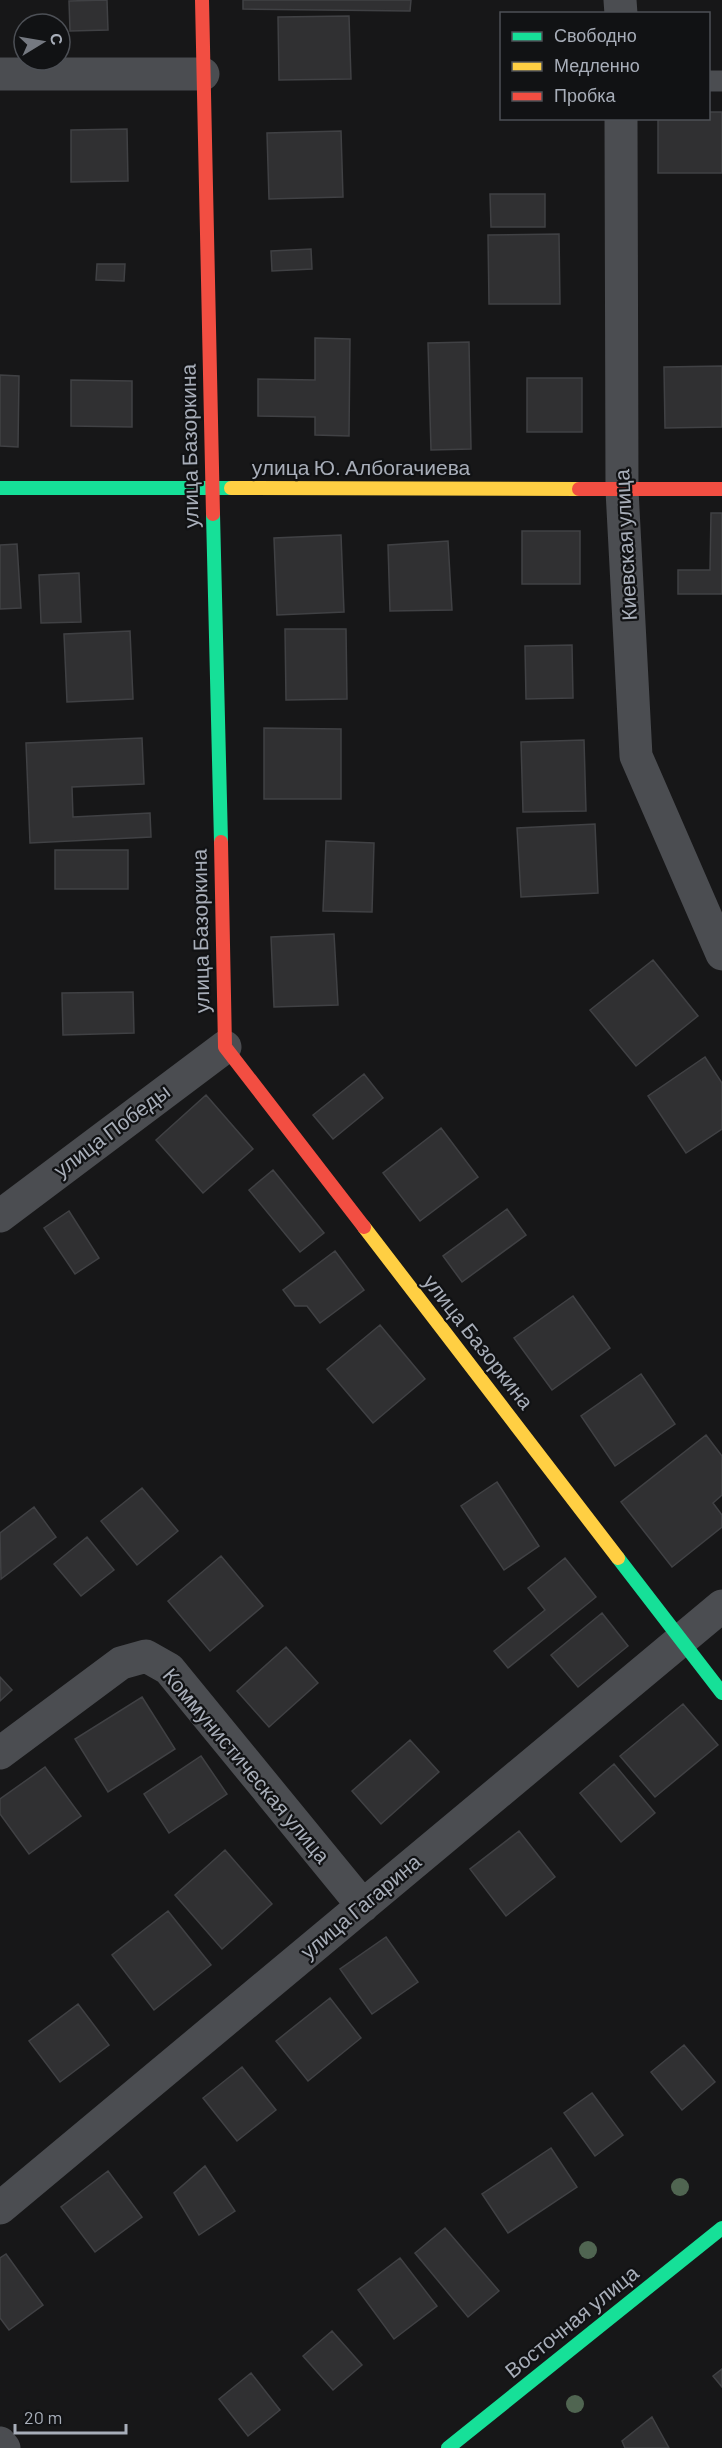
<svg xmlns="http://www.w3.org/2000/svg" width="722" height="2448" font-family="Barlow,sans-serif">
  <rect width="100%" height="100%" fill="#171718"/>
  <!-- building -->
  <path fill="#303032" stroke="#404144" stroke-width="1.5" d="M 107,0 L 108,30 L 70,31 L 69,1 Z
    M 243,0 L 411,0 L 410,11 L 243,9 Z
    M 349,16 L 351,79 L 279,80 L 278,17 Z
    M 708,112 L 722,112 L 722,173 L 658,173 L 658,118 L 708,118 Z
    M 127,129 L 128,181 L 71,182 L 71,130 Z
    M 341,131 L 343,197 L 269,199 L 267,133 Z
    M 490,194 L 545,194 L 545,227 L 491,227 Z
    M 559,234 L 560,304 L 489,304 L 488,235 Z
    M 311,249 L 312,269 L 272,271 L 271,251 Z
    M 97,264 L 125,264 L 124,281 L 96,280 Z
    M 315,338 L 350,339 L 349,436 L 315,435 L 315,417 L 258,416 L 258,379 L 315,380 Z
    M 469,342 L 471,449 L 431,450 L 428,343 Z
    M 722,366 L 722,427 L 665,428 L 664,367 Z
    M 0,375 L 19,376 L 18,447 L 0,446 Z
    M 527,378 L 582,378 L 582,432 L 527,432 Z
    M 71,380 L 132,381 L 132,427 L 71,426 Z
    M 711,513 L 722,513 L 722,594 L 678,594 L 678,570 L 710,570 Z
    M 522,531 L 580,531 L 580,584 L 522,584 Z
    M 341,535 L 344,612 L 277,615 L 274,538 Z
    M 448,541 L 452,610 L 390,611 L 388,545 Z
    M 17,544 L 21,608 L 0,609 L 0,545 Z
    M 79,573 L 81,622 L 41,623 L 39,575 Z
    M 285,629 L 346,629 L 347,699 L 286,700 Z
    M 130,631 L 133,699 L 67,702 L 64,634 Z
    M 572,645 L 573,698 L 526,699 L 525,646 Z
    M 264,728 L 341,729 L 341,799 L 264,799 Z
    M 142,738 L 144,784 L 72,787 L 73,817 L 150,813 L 151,837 L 30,843 L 26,743 Z
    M 584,740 L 586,811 L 523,812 L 521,742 Z
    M 595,824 L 598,893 L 521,897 L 517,828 Z
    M 326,841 L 374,843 L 372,912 L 323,911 Z
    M 55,850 L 128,850 L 128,889 L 55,889 Z
    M 334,934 L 338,1005 L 274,1007 L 271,937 Z
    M 653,960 L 698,1016 L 636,1066 L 590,1010 Z
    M 133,992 L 134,1033 L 63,1035 L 62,993 Z
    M 705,1057 L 722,1083 L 722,1129 L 686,1153 L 648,1096 Z
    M 364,1074 L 383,1098 L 333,1139 L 313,1115 Z
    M 206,1095 L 253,1149 L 203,1193 L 156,1140 Z
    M 441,1128 L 478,1177 L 420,1221 L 383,1173 Z
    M 273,1170 L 324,1233 L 300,1252 L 249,1190 Z
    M 507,1209 L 526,1235 L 462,1282 L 443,1256 Z
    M 69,1211 L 99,1258 L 75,1274 L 44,1228 Z
    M 335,1251 L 364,1290 L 320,1323 L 307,1306 L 295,1306 L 283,1290 Z
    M 573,1296 L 610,1348 L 552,1390 L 514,1338 Z
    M 380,1325 L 425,1379 L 373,1423 L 327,1369 Z
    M 641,1374 L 675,1424 L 615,1466 L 581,1416 Z
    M 706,1435 L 722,1456 L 722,1495 L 713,1503 L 722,1515 L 722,1527 L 672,1567 L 621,1502 Z
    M 497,1482 L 539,1546 L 504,1570 L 461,1506 Z
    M 142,1488 L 178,1531 L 137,1565 L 101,1521 Z
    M 34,1507 L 56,1537 L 1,1579 L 0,1533 Z
    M 87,1537 L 114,1570 L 81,1596 L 54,1564 Z
    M 221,1556 L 263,1606 L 210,1651 L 168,1601 Z
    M 565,1558 L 596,1597 L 508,1668 L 494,1651 L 545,1610 L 528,1588 Z
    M 602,1613 L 628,1646 L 578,1687 L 551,1655 Z
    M 286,1647 L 318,1683 L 269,1727 L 237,1691 Z
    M 0,1677 L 12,1690 L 0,1701 Z
    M 142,1697 L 175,1749 L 108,1792 L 75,1739 Z
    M 683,1704 L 718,1745 L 655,1797 L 620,1756 Z
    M 410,1740 L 439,1772 L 381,1824 L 352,1791 Z
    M 201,1756 L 227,1794 L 169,1833 L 144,1794 Z
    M 614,1764 L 655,1813 L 621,1842 L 580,1793 Z
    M 45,1767 L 81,1816 L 29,1854 L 0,1814 L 0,1799 Z
    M 519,1831 L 555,1877 L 506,1916 L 470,1869 Z
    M 225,1850 L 272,1904 L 222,1949 L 175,1895 Z
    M 168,1911 L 211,1965 L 154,2010 L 112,1955 Z
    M 386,1937 L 418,1982 L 372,2014 L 340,1969 Z
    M 330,1998 L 361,2038 L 308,2081 L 276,2041 Z
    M 78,2004 L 109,2045 L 60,2082 L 29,2041 Z
    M 684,2045 L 715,2082 L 682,2110 L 651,2072 Z
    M 242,2067 L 276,2110 L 237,2141 L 203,2098 Z
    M 592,2093 L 623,2135 L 595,2156 L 564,2113 Z
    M 551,2148 L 577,2187 L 508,2233 L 482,2194 Z
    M 205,2166 L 235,2211 L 199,2235 L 174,2193 Z
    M 108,2171 L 142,2217 L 95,2252 L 61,2207 Z
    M 445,2228 L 499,2291 L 468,2317 L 415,2253 Z
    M 6,2254 L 43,2305 L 9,2330 L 0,2318 L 0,2258 Z
    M 400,2258 L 437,2306 L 394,2339 L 358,2290 Z
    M 332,2331 L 362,2365 L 333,2390 L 303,2356 Z
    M 722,2369 L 722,2387 L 713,2376 Z
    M 251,2373 L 280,2410 L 248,2436 L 219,2399 Z
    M 652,2417 L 669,2448 L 625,2448 L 622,2441 Z"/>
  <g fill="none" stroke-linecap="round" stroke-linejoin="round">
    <!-- lane -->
    <path stroke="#4b4d51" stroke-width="21" d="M 708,81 L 722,81"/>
    <!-- street -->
    <path stroke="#4b4d51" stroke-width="33" d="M 620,0 L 621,14
      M 0,74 L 203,74
      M 621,118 L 622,490 L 636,756 L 722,954
      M 0,1216 L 225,1047
      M 0,1753 L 121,1663 L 146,1656 L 169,1669 L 363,1906
      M 0,2208 L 722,1606
      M 0,2443 L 4,2448"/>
    <!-- fast -->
    <path stroke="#16e098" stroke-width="14" d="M 0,488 L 231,488
      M 213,514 L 221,842
      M 618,1558 L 722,1693
      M 448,2448 L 722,2228"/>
    <!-- slow -->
    <path stroke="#ffcf43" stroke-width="14" d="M 231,488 L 579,489
      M 364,1227 L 618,1558"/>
    <!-- jam -->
    <path stroke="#f24e42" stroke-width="14" d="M 202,0 L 213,514
      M 579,489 L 722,489
      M 221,842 L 225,1047 L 364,1227"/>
  </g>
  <!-- trees -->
  <g fill="#506551">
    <circle cx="680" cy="2187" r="9"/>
    <circle cx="588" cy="2250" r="9"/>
    <circle cx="575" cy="2404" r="9"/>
  </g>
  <g text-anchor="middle" stroke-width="4.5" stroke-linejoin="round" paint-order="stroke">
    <!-- street labels -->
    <g font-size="21" fill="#a8aeb9" stroke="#111214">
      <text transform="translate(190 446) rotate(-91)" y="7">улица Базоркина</text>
      <text x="361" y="475">улица Ю. Албогачиева</text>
      <text transform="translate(626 545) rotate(-93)" y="7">Киевская улица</text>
      <text transform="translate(201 931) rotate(-91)" y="7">улица Базоркина</text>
      <text transform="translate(112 1131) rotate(-37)" y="7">улица Победы</text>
      <text transform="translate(478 1342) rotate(52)" y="7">улица Базоркина</text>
      <text transform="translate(246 1766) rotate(50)" y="7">Коммунистическая улица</text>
      <text transform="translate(361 1907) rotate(-40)" y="7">улица Гагарина</text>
      <text transform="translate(572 2322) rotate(-39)" y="7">Восточная улица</text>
    </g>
  </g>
  <!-- legend -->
  <rect x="500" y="12" width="210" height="108" fill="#111214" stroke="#4d5056" stroke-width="1.5"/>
  <rect x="512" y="32" width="30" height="9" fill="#16e098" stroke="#4d5056" stroke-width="1.5"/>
  <text x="554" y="42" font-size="18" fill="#a8aeb9">Свободно</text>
  <rect x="512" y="62" width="30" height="9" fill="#ffcf43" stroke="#4d5056" stroke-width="1.5"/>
  <text x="554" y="72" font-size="18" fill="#a8aeb9">Медленно</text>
  <rect x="512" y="92" width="30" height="9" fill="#f24e42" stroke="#4d5056" stroke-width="1.5"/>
  <text x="554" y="102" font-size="18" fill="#a8aeb9">Пробка</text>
  <!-- north arrow -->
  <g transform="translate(42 42) rotate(79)"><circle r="28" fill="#111214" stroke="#4d5056" stroke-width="1.5"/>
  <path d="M0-4.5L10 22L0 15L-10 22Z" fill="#757981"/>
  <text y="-9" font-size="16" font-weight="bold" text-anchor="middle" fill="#a8aeb9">С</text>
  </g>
  <!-- scale -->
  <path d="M15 2424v9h111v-9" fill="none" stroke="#a8aeb9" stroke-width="3"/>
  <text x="24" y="2424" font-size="18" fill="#a8aeb9" stroke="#111214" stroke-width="4.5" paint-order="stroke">20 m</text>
</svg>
